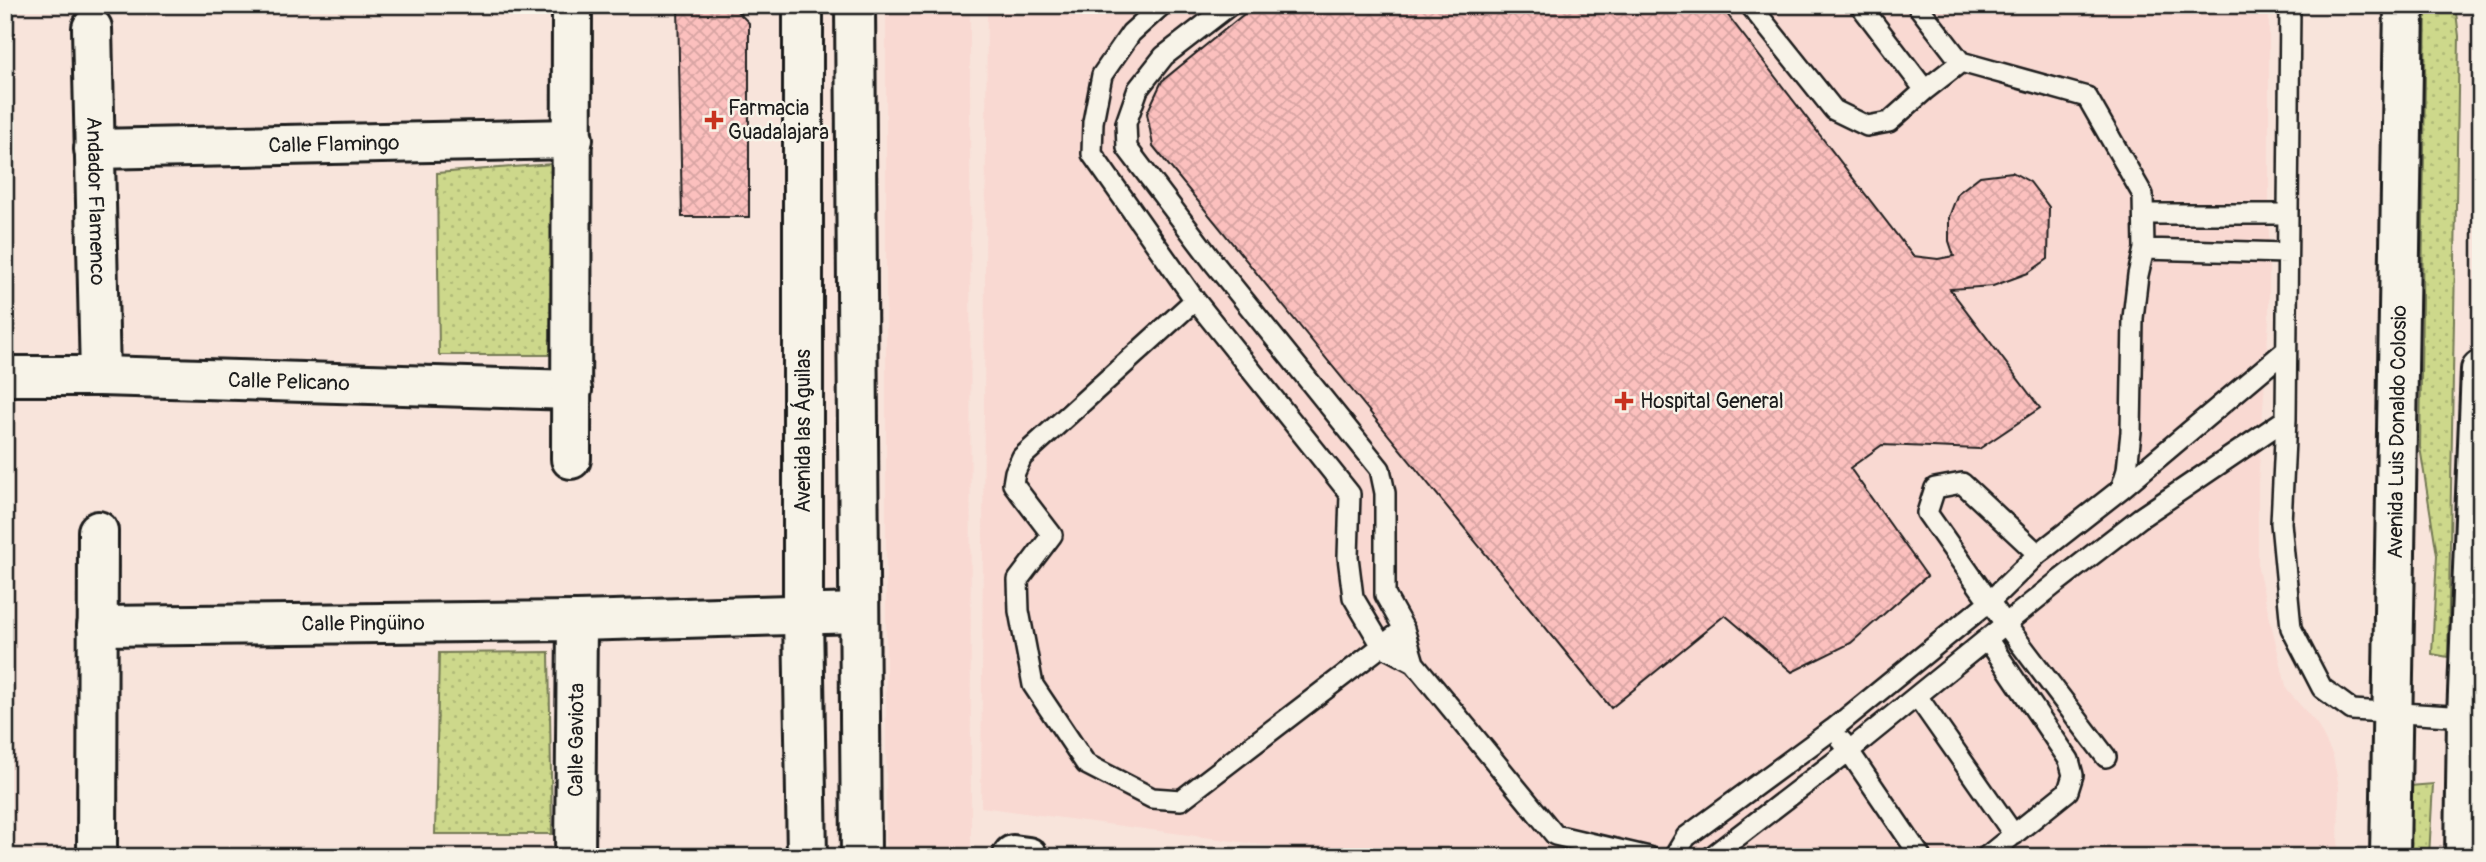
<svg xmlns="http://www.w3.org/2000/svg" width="2486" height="862" font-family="Pangolin,sans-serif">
  <defs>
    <pattern id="park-dots" width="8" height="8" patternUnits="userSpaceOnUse" patternTransform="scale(1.75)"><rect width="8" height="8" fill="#cdd88b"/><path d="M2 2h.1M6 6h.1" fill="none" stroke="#afb977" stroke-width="1.8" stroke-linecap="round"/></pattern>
    <pattern id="building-cross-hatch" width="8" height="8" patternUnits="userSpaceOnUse" patternTransform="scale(1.75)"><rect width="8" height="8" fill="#fcc0be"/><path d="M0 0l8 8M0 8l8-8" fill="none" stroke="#d7a4a3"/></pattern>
  </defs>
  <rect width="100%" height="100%" fill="#f8e4db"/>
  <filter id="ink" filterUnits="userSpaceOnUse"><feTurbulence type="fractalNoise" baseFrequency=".0143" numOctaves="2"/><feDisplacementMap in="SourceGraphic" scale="14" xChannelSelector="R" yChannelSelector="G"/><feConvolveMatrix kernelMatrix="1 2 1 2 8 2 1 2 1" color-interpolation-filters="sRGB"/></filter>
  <g filter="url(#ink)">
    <!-- built -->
    <path fill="#f9d9d2" d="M 886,5 L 970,5 L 971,857 L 886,857 Z
      M 987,5 L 2269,5 L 2269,319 L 2258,483 L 2258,569 L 2287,690 L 2317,724 L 2333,756 L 2339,787 L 2338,857 L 1352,857 L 981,807 Z"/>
    <!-- park -->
    <path fill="url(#park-dots)" stroke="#747a54" stroke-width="2" d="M 2426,5 L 2455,5 L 2459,36 L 2448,657 L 2432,654 L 2437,555 L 2420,447 Z
      M 551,164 L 552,355 L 439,355 L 437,173 Z
      M 549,652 L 552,834 L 435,834 L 439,653 Z
      M 2433,784 L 2429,857 L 2408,857 L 2410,786 Z"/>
    <!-- building -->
    <path fill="url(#building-cross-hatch)" stroke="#1c1c1c" stroke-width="2" d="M 678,5 L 731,5 L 749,23 L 749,217 L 682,217 Z
      M 1255,5 L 1720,5 L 1913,256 L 1938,259 L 1954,256 L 1949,241 L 1949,217 L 1958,193 L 1980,176 L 2012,172 L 2030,182 L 2049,207 L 2048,259 L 2028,273 L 1993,286 L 1950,289 L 2040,408 L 1979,449 L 1882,445 L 1850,468 L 1927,576 L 1851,643 L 1792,672 L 1725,615 L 1611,708 L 1153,146 L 1147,113 L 1162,81 Z"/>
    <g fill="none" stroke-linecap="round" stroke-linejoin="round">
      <defs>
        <path id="service" d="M 1162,5 L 1131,33 L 1102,75 L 1093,122 L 1092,154 L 1195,300 L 1350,494 L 1348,557 L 1353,597 L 1382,646 L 1414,663 L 1555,835 L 1649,857
          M 1230,5 L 1164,56 L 1138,89 L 1126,123 L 1127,148 L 1214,263 L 1380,469 L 1385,493 L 1385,595 L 1404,629 L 1414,663
          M 1750,5 L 1834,110 L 1867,126 L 1889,122 L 1925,90 L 1961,62 L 2087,97 L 2143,195 L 2144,249 L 2138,275 L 2133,318 L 2131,432 L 2127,470 L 2121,489
          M 1860,5 L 1925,90
          M 1917,5 L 1961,62
          M 2290,5 L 2286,419 L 2281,523 L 2291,628 L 2322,688 L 2352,710 L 2467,717
          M 2144,214 L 2287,214
          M 2144,249 L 2286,253
          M 1195,300 L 1022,457 L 1015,472 L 1013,484 L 1052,535 L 1018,580 L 1019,611 L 1033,685 L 1086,764 L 1152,798 L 1181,800 L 1404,629
          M 2038,554 L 1962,483 L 1935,488 L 1927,513 L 2006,625 L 2106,757
          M 1917,696 L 2014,835
          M 1842,741 L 1921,857
          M 1674,857 L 1686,837 L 1833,729 L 1990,601 L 2038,554 L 2121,489 L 2285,351
          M 1711,857 L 1850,750 L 2056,583 L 2140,518 L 2286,419
          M 1986,857 L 2068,791 L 2073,775 L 2069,760 L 1988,640"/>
        <g id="minor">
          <path id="s1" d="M 92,28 L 100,376"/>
          <path id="s2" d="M 94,149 L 573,139"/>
          <path id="s3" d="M 5,376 L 100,376 L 572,390"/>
          <path d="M 571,459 L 572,5"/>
          <path id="s4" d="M 97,626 L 577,621 L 859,613"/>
          <path d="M 1013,855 L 1028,857"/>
          <path d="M 97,857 L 98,531"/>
          <path id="s5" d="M 575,857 L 577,621"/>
        </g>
        <g id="tertiary">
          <path d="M 803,5 L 803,615 L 807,857"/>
          <path d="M 855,5 L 861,857"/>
          <path id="s6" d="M 2390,857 L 2404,5"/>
          <path d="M 2465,857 L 2467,717 L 2481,370"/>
        </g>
      </defs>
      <!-- service casing -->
      <use href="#service" stroke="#1c1c1c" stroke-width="24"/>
      <!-- minor casing -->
      <use href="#minor" stroke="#1c1c1c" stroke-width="44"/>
      <!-- tertiary casing -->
      <use href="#tertiary" stroke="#1c1c1c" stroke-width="44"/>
      <!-- service -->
      <use href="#service" stroke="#f7f3e8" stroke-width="19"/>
      <!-- minor -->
      <use href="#minor" stroke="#f7f3e8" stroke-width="38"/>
      <!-- tertiary -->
      <use href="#tertiary" stroke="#f7f3e8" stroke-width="38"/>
    </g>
  </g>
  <!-- markers -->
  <g fill="#c8321e" stroke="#f7f3e8" stroke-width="2.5">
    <path d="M710.5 109.5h7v7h7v7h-7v7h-7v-7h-7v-7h7z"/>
    <path d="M1620.5 390.5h7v7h7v7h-7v7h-7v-7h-7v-7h7z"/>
  </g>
  <g text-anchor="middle" stroke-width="5" stroke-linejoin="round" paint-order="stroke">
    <!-- poi labels -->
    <g font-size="21" fill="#1c1c1c" stroke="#f7f3e8" text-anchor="start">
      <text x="728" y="115">Farmacia<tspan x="728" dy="24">Guadalajara</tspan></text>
      <text x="1640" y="408">Hospital General</text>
    </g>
    <!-- street labels -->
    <g font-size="21" fill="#1c1c1c" stroke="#f7f3e8">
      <text dy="7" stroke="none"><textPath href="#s2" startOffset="240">Calle Flamingo</textPath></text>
      <text dy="7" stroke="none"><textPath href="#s1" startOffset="173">Andador Flamenco</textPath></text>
      <text dy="7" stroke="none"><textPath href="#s3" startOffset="284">Calle Pelicano</textPath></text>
      <text transform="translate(803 431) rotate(-90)" y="7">Avenida las Águilas</text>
      <text dy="7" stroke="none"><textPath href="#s6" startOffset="425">Avenida Luis Donaldo Colosio</textPath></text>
      <text dy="7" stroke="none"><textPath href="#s4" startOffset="266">Calle Pingüino</textPath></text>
      <text dy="7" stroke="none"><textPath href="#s5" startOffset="117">Calle Gaviota</textPath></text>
    </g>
  </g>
  <!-- margin -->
  <rect width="2486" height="862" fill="none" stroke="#f7f3e8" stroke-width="28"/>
  <rect x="14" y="14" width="2458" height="834" fill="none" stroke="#1c1c1c" stroke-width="2.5" filter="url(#ink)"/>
</svg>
